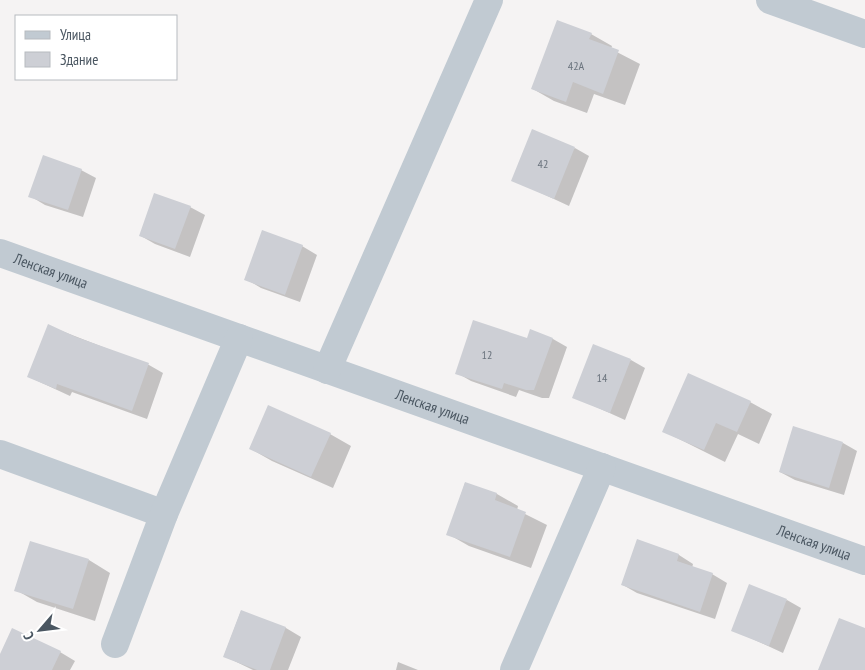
<svg xmlns="http://www.w3.org/2000/svg" width="865" height="670" font-family="'PT Sans Narrow',sans-serif">
  <rect width="100%" height="100%" fill="#f5f3f3"/>
  <!-- shadow -->
  <path fill="#0003" d="M 591,34 L 612,46 L 611,49 L 640,64 L 625,105 L 594,94 L 587,113 L 554,101 L 533,89 Z
    M 575,148 L 589,156 L 569,206 L 513,180 Z
    M 81,170 L 96,178 L 83,217 L 45,205 L 30,196 Z
    M 190,207 L 205,215 L 190,257 L 155,244 L 141,236 Z
    M 302,246 L 317,255 L 300,302 L 261,288 L 246,279 Z
    M 49,326 L 149,365 L 163,373 L 147,419 L 72,392 L 70,396 L 29,377 Z
    M 553,339 L 567,347 L 549,398 L 542,398 L 519,390 L 516,397 L 471,381 L 457,373 L 527,340 Z
    M 631,360 L 645,368 L 625,420 L 574,397 Z
    M 750,402 L 772,414 L 759,444 L 738,434 L 725,462 L 663,431 Z
    M 330,434 L 351,446 L 333,488 L 272,461 L 251,449 Z
    M 843,443 L 857,451 L 844,495 L 795,480 L 780,472 Z
    M 465,483 L 497,494 L 518,506 L 517,510 L 547,525 L 531,568 L 469,546 L 448,534 Z
    M 638,541 L 679,555 L 693,564 L 692,568 L 712,574 L 727,583 L 715,619 L 637,593 L 623,585 Z
    M 89,560 L 110,573 L 95,621 L 37,602 L 16,590 Z
    M 787,600 L 801,608 L 783,653 L 733,630 Z
    M 241,611 L 286,628 L 301,637 L 288,670 L 253,670 L 224,656 Z
    M 60,652 L 75,661 L 70,670 L 0,670 L 0,657 Z
    M 398,662 L 418,670 L 396,670 Z"/>
  <!-- building -->
  <path fill="#cdcfd5" d="M 557,20 L 592,33 L 589,39 L 619,50 L 603,94 L 573,82 L 566,102 L 531,89 Z
    M 532,129 L 575,147 L 554,199 L 511,181 Z
    M 43,155 L 82,169 L 68,210 L 28,197 Z
    M 154,193 L 191,206 L 175,249 L 139,236 Z
    M 262,230 L 303,245 L 285,295 L 244,280 Z
    M 473,320 L 527,338 L 530,329 L 553,338 L 534,390 L 526,390 L 504,383 L 502,389 L 455,374 Z
    M 48,324 L 76,337 L 149,363 L 132,411 L 57,384 L 56,389 L 27,377 Z
    M 593,344 L 631,359 L 610,413 L 572,398 Z
    M 688,373 L 751,401 L 737,432 L 716,423 L 704,450 L 662,432 Z
    M 268,405 L 331,433 L 311,477 L 249,449 Z
    M 793,426 L 843,442 L 829,488 L 779,472 Z
    M 465,482 L 497,493 L 495,500 L 526,512 L 510,557 L 446,535 Z
    M 637,539 L 679,554 L 677,561 L 713,573 L 700,612 L 621,585 Z
    M 30,541 L 89,559 L 73,609 L 14,591 Z
    M 749,584 L 787,599 L 769,646 L 731,631 Z
    M 241,610 L 286,627 L 270,670 L 257,670 L 223,657 Z
    M 839,618 L 865,628 L 865,670 L 818,670 Z
    M 12,628 L 61,651 L 52,670 L 0,670 L 0,654 Z"/>
  <g fill="none" stroke-linecap="round" stroke-linejoin="round">
    <!-- minor -->
    <g stroke="#c1cad2" stroke-width="28">
      <path d="M 770,0 L 865,34"/>
      <path id="s1" d="M 0,253 L 865,561"/>
      <path d="M 327,370 L 489,0"/>
      <path d="M 0,454 L 164,514"/>
      <path d="M 115,644 L 164,514 L 239,338"/>
      <path d="M 514,670 L 602,467"/>
    </g>
  </g>
  <g text-anchor="middle" stroke-width="5" stroke-linejoin="round" paint-order="stroke">
    <!-- number labels -->
    <g font-size="12" fill="#6b747e">
      <text x="576" y="70">42А</text>
      <text x="543" y="168">42</text>
      <text x="487" y="359">12</text>
      <text x="602" y="382">14</text>
    </g>
    <!-- street labels -->
    <g font-size="15" fill="#4a5661" stroke="#fff">
      <text dy="5" stroke="none"><textPath href="#s1" startOffset="54">Ленская улица</textPath></text>
      <text dy="5" stroke="none"><textPath href="#s1" startOffset="459">Ленская улица</textPath></text>
      <text dy="5" stroke="none"><textPath href="#s1" startOffset="864">Ленская улица</textPath></text>
    </g>
  </g>
  <!-- legend -->
  <rect x="15" y="15" width="162" height="65" fill="#ffffff" stroke="#b7bbc0"/>
  <rect x="25" y="31" width="25" height="8" fill="#c1cad2" stroke="#b7bbc0"/>
  <text x="60" y="40" font-size="15" fill="#4a5661">Улица</text>
  <rect x="25" y="52" width="25" height="15" fill="#cdcfd5" stroke="#b7bbc0"/>
  <text x="60" y="65" font-size="15" fill="#4a5661">Здание</text>
  <!-- north arrow -->
  <g transform="translate(40 630) rotate(242)" stroke="#ffffff" stroke-width="4" paint-order="stroke">
  <path d="M0-4L9 19L0 12L-9 19Z" fill="#4a5661"/>
  <text y="-8" font-size="14" font-weight="bold" text-anchor="middle" fill="#4a5661">С</text>
  </g>
</svg>
